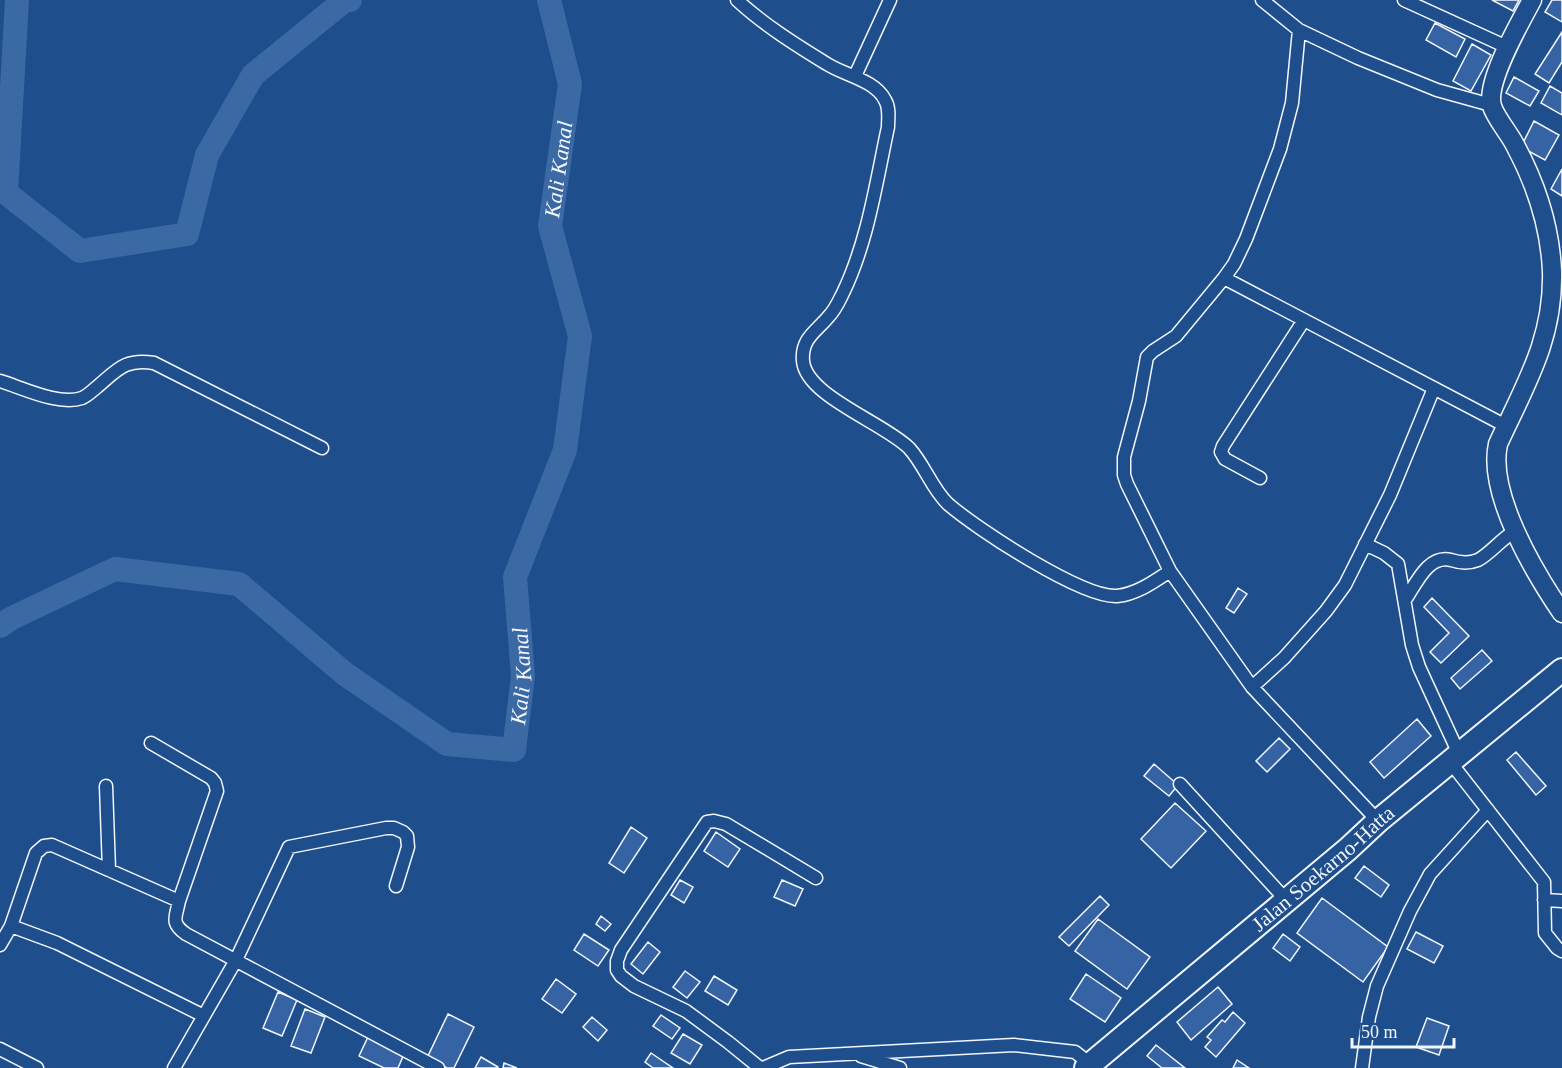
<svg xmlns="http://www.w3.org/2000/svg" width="1562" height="1068" font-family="Georgia,serif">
  <rect width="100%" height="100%" fill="#1f4e8c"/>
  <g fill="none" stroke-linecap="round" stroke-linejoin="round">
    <!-- river -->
    <g stroke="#3b69a3" stroke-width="24">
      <path d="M 17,0 L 6,193 L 80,251 L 187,234 L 207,155 L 253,75 L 344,1 L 350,0"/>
      <path id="s1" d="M 0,626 L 12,618 L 115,569 L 239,584 L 345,674 L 447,744 L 514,750 L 523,676 L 515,577 L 565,450 L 580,336 L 550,226 L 570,84 L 549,0"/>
    </g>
  </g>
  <!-- building -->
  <path fill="#3563a3" stroke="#f2f6ff" stroke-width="1.5" d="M 1492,0 L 1519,0 L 1513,11 Z
    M 1552,0 L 1562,0 L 1562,22 L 1545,12 Z
    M 1435,23 L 1465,39 L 1456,57 L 1426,40 Z
    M 1562,32 L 1562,62 L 1549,83 L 1535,74 Z
    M 1472,44 L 1491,55 L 1471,91 L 1453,81 Z
    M 1514,77 L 1539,91 L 1530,106 L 1506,93 Z
    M 1550,86 L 1562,93 L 1562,115 L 1541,103 Z
    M 1534,121 L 1559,135 L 1545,160 L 1521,147 Z
    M 1562,169 L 1562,196 L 1551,189 Z
    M 1238,588 L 1247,594 L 1234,613 L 1226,608 Z
    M 1432,598 L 1469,636 L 1441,663 L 1430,652 L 1449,633 L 1424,607 Z
    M 1482,650 L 1492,661 L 1460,689 L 1451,678 Z
    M 1417,719 L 1431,736 L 1384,778 L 1370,762 Z
    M 1279,738 L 1290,749 L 1267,772 L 1256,761 Z
    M 1516,752 L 1546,786 L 1536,795 L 1507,760 Z
    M 1154,764 L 1178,785 L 1169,796 L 1144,776 Z
    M 1175,803 L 1206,831 L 1171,868 L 1141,839 Z
    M 631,827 L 647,838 L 624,873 L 609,863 Z
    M 716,832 L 740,849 L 728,867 L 704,851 Z
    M 1364,866 L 1389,885 L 1381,897 L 1355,878 Z
    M 680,880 L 693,887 L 684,903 L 671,895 Z
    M 782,880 L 803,889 L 795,906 L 774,897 Z
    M 1100,896 L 1109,905 L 1069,946 L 1059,937 Z
    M 1322,898 L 1388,947 L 1363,982 L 1297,933 Z
    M 601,916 L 611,924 L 605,931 L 596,924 Z
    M 1098,919 L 1150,957 L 1127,989 L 1075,951 Z
    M 1416,932 L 1443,946 L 1434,963 L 1407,949 Z
    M 584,934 L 609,950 L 598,966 L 574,950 Z
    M 1283,934 L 1300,947 L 1290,961 L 1273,948 Z
    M 648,942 L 660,952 L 643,974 L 631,964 Z
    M 685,971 L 700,982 L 687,998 L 673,987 Z
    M 1086,974 L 1121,998 L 1105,1022 L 1070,999 Z
    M 714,976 L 737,990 L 728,1005 L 705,991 Z
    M 556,979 L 576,994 L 562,1013 L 542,999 Z
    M 1218,987 L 1232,1004 L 1191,1040 L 1177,1022 Z
    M 278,992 L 297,1000 L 282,1036 L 263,1028 Z
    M 305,1009 L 325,1017 L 311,1053 L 291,1046 Z
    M 1233,1012 L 1245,1023 L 1216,1057 L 1205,1047 L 1211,1040 L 1207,1037 L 1222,1020 L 1225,1022 Z
    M 448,1014 L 474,1027 L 454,1068 L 447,1068 L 427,1058 Z
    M 661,1015 L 680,1028 L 672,1039 L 653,1026 Z
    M 592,1017 L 607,1030 L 598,1041 L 583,1027 Z
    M 1427,1018 L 1449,1026 L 1439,1055 L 1416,1047 Z
    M 683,1034 L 702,1045 L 690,1064 L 671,1053 Z
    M 368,1037 L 404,1054 L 398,1068 L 384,1068 L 359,1056 Z
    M 1156,1045 L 1185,1068 L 1162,1068 L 1147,1056 Z
    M 651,1053 L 673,1068 L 653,1068 L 645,1062 Z
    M 481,1057 L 498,1067 L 497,1068 L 475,1068 Z
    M 1237,1060 L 1249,1068 L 1233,1068 Z
    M 504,1063 L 517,1068 L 503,1068 Z"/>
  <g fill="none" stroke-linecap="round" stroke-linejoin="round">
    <defs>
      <path id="street" d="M 737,0 C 764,25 796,45 827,64 C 844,75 875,80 885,100 C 890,108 888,118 888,127 C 876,183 868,241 843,293 C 839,301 835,310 829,316 C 817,331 801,338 803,361 C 806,396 884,423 909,448 C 924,464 932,489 948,504 C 977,529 1082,598 1117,596 C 1137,594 1155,581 1170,571 L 1252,687 L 1378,821
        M 1262,0 L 1299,30 L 1358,58 L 1437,90 L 1491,105
        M 1404,0 L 1507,47
        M 1299,30 L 1292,103 L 1280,149 L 1246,239 L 1234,264 L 1224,278 L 1506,426
        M 855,76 L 890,0
        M 0,381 C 23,388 59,406 82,398 C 87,396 92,391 97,387 C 117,370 125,358 154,363 L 322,448
        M 1260,478 L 1225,459 L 1221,452 L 1223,446 L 1304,320
        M 1365,544 L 1384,553 L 1398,564 L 1412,645 L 1419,667 L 1460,756
        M 1170,571 L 1127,484 L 1124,475 L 1124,457 L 1139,401 L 1147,357 L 1153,351 L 1176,336 L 1224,278
        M 1405,600 C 1416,584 1428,554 1451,560 C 1460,563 1468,564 1478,560 C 1491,553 1501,539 1515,531
        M 1252,687 L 1284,658 L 1326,611 L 1345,585 L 1390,495 L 1434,388
        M 151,743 L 211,778 L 215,783 L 217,791 L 179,901
        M 1451,763 L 1544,882 L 1545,933 L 1557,948 L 1562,951
        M 1180,784 L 1287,901
        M 106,786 L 109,870
        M 1544,900 L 1562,901
        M 11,926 L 36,853 L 44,846 L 52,845 L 179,901 C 176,917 170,923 186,934 L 438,1068
        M 0,945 L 11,926 L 57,943 L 204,1016
        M 0,1049 L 37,1068
        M 861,1056 L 900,1068
        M 174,1068 L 236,960 L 289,847 L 386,828 L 394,828 L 403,832 L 407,836 L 408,847 L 396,886
        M 760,1068 L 728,1042 L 686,1011 L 634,986 L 621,976 L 617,970 L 617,961 L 621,950 L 707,822 L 714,821 L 726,824 L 816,878
        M 763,1068 L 789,1057 L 1014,1045 L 1075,1052 L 1094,1067
        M 1362,1068 L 1369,1017 L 1377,986 L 1410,911 L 1430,874 L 1488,810"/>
      <path id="secondary" d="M 1532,0 C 1521,21 1485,82 1492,106 C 1495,117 1509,133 1515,145 C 1536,184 1550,227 1552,271 C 1554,339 1525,385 1498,444 C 1487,494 1535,573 1562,613"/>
      <g id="highway">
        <path id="s2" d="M 1086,1068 L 1348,849 L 1378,821 L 1562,670"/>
      </g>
    </defs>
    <!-- street casing -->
    <use href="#street" stroke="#f2f6ff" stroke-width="15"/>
    <!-- secondary casing -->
    <use href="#secondary" stroke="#f2f6ff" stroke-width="21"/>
    <!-- highway casing -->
    <use href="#highway" stroke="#f2f6ff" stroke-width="26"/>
    <!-- street -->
    <use href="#street" stroke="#1f4e8c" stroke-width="12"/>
    <!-- secondary -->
    <use href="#secondary" stroke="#1f4e8c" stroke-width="18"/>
    <!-- highway -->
    <use href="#highway" stroke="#1f4e8c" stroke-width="22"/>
  </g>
  <g text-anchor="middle" stroke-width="4.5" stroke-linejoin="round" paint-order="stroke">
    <!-- street labels -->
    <g font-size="21" fill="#f2f6ff" stroke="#1f4e8c">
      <text dy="7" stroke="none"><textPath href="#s2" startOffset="310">Jalan Soekarno-Hatta</textPath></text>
    </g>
    <!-- water labels -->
    <g font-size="22" font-style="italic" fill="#f2f6ff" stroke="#1f4e8c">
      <text dy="8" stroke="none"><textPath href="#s1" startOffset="1180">Kali Kanal</textPath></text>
      <text dy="8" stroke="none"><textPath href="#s1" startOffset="658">Kali Kanal</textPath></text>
    </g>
  </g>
  <!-- scale -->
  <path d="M1352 1038v9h102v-9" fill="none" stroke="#f2f6ff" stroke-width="3"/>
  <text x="1361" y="1038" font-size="18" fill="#f2f6ff" stroke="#1f4e8c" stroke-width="4.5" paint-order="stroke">50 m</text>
</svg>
